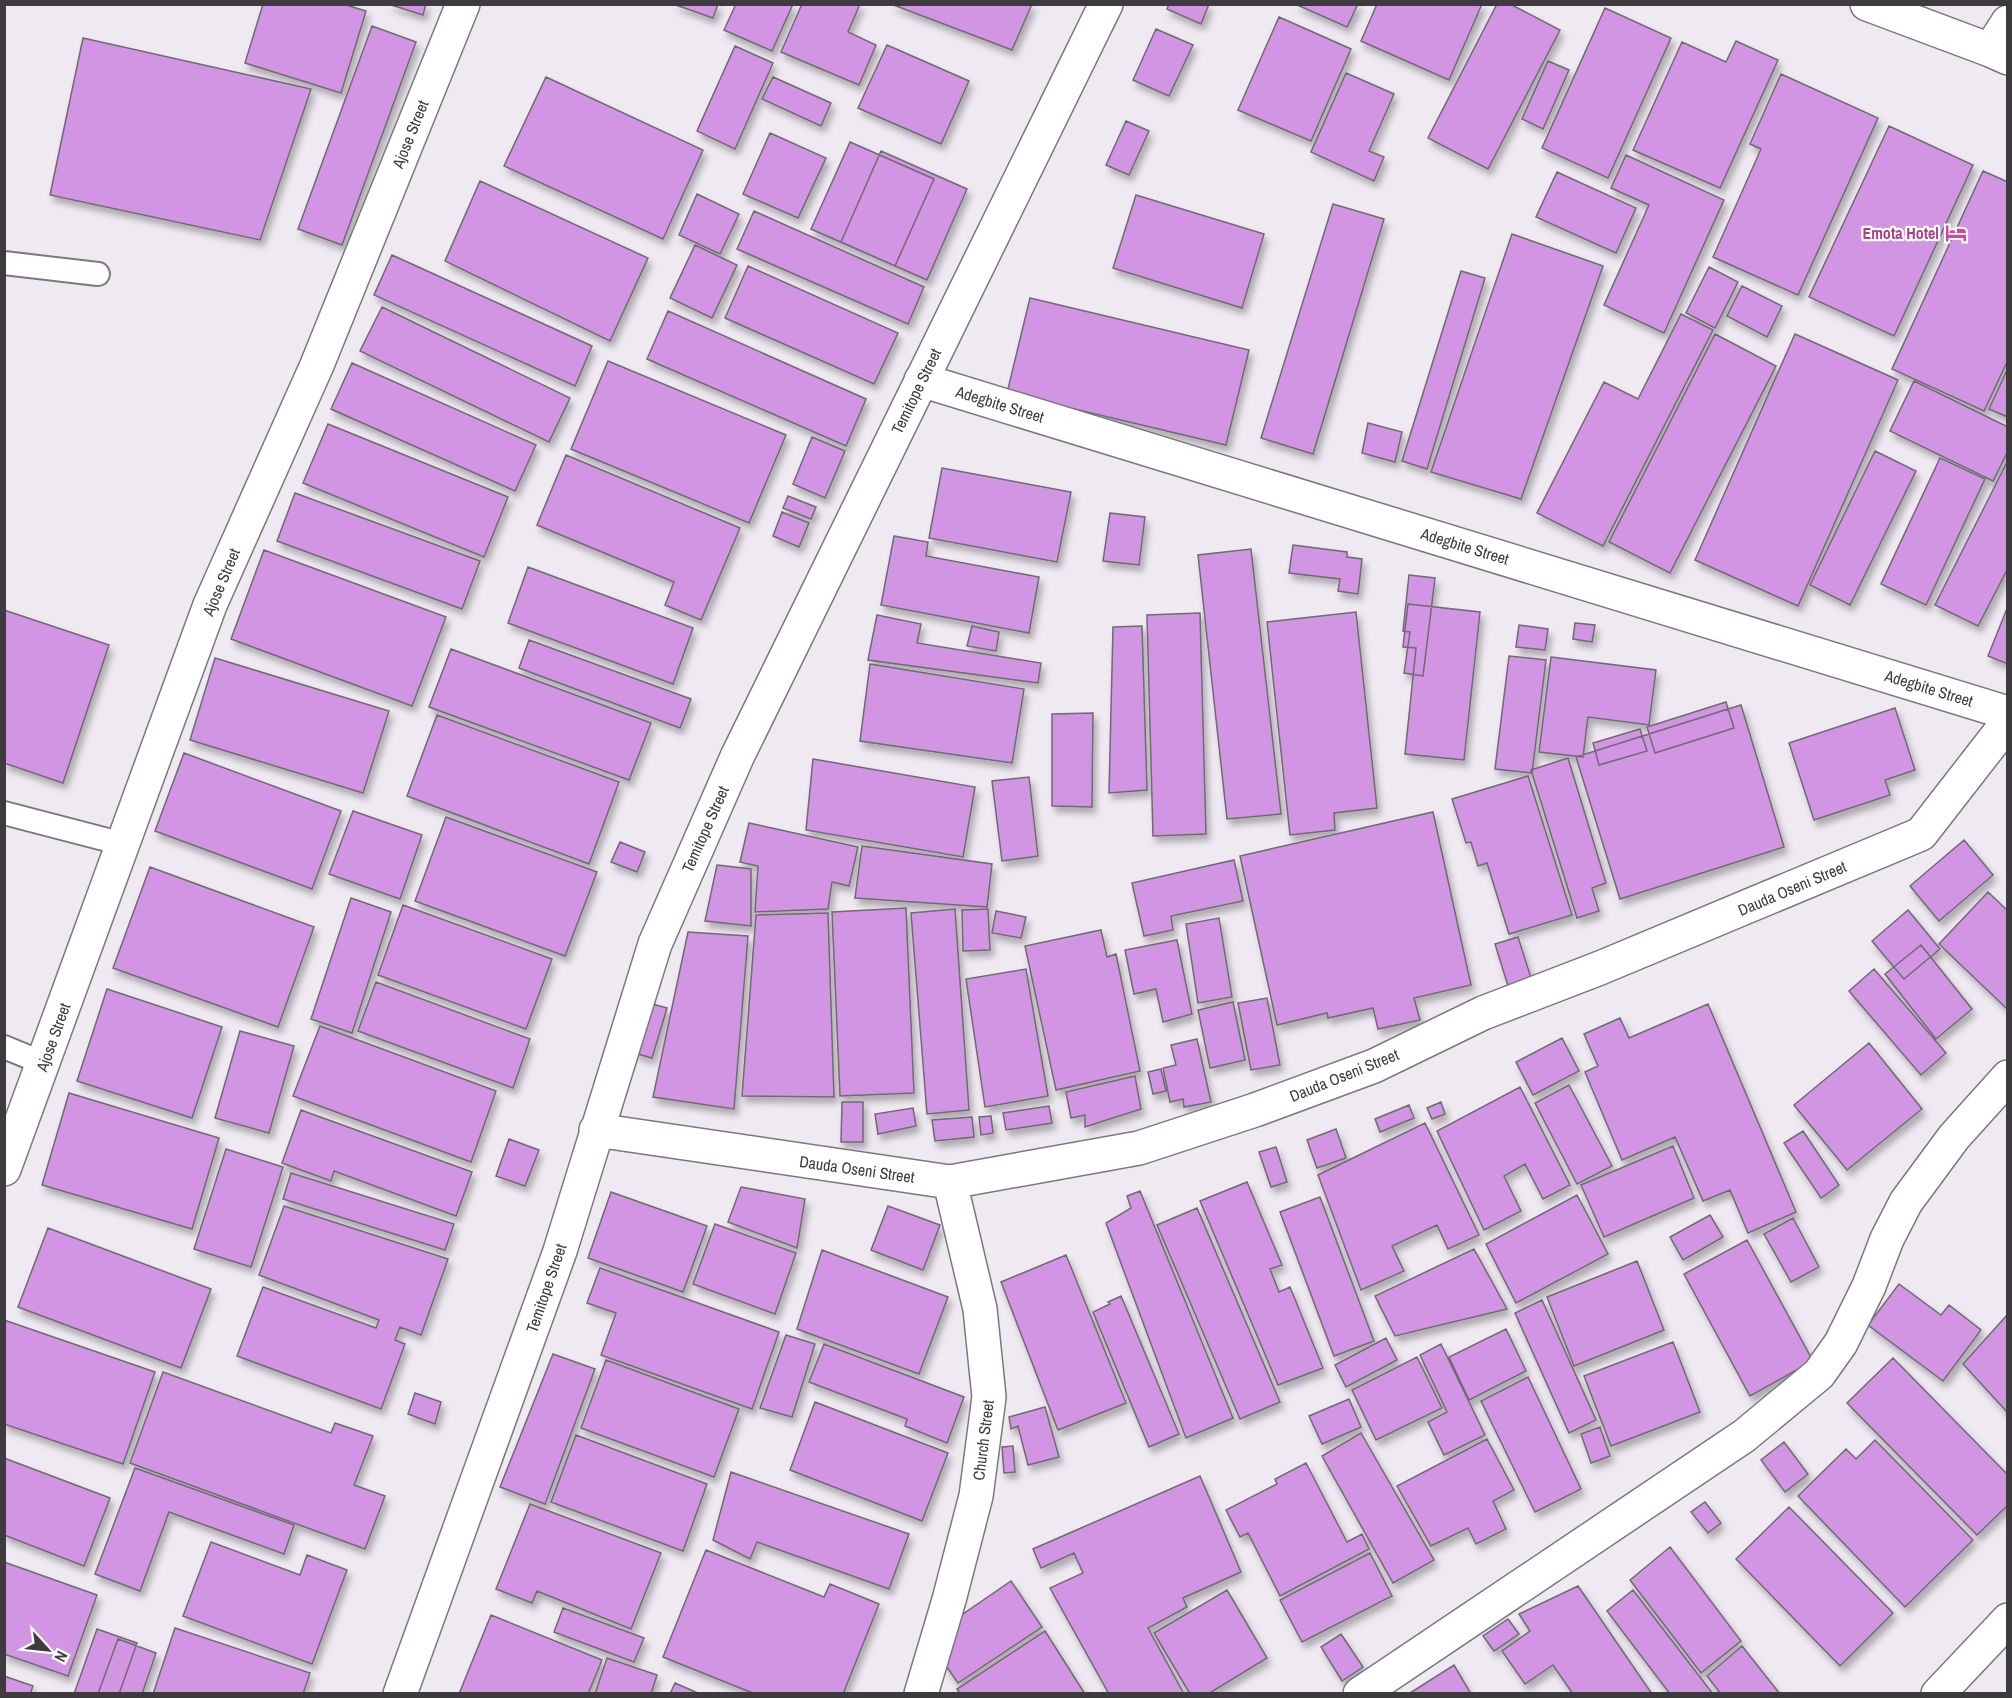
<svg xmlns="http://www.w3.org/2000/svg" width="2012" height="1698" font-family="'Archivo Narrow',sans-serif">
  <defs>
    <filter id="shadow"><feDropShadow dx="3.5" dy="6" stdDeviation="3" flood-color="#0004"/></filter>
  </defs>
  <rect width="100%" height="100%" fill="#efe9f1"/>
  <!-- building -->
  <path fill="#d195e3" stroke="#6f6a71" stroke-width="1.5" filter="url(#shadow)" d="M 263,4 L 343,4 L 366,11 L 341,93 L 245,63 Z
    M 388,4 L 426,4 L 423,15 Z
    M 673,4 L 718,4 L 713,18 Z
    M 736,4 L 793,4 L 772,51 L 724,30 Z
    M 802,4 L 860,4 L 848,32 L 876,45 L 859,85 L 781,52 Z
    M 891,4 L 1032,4 L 1012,50 Z
    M 1169,4 L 1209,4 L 1201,24 L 1167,9 Z
    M 1295,4 L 1358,4 L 1347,27 Z
    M 1377,4 L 1482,4 L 1449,80 L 1361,41 Z
    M 1497,4 L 1510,4 L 1560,30 L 1488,169 L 1428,138 Z
    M 1605,8 L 1671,38 L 1608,178 L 1542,148 Z
    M 1279,17 L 1351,49 L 1311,141 L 1238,110 Z
    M 372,26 L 416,42 L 342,245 L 298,229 Z
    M 1156,29 L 1193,45 L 1169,96 L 1133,80 Z
    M 83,38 L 311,89 L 260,240 L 50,195 Z
    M 1736,41 L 1778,60 L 1720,188 L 1633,150 L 1682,42 L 1726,62 Z
    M 887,45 L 969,81 L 941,144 L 858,108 Z
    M 735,46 L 773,63 L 735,149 L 697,131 Z
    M 1548,61 L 1569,70 L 1543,129 L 1522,119 Z
    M 1346,73 L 1394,94 L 1369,151 L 1384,157 L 1374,181 L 1311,152 Z
    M 1781,74 L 1878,118 L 1798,295 L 1713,257 L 1761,149 L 1750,144 Z
    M 546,77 L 703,150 L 663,239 L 504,166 Z
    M 773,77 L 831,103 L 821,126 L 762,99 Z
    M 1126,121 L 1149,131 L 1129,175 L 1106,165 Z
    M 1889,126 L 1973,165 L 1894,336 L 1809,297 Z
    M 770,133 L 826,158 L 798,218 L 743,194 Z
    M 850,142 L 934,179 L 895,266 L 811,229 Z
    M 881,151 L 967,189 L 927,280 L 841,242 Z
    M 1626,155 L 1724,200 L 1664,333 L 1604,305 L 1649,205 L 1611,188 Z
    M 1983,171 L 2008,182 L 2008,360 L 1984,411 L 1892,369 Z
    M 1557,172 L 1636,208 L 1616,253 L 1536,217 Z
    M 480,181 L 648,258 L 610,341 L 445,261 Z
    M 697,194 L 739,214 L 720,254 L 679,235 Z
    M 1136,195 L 1264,234 L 1242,308 L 1113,268 Z
    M 1333,204 L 1384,219 L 1313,454 L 1261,438 Z
    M 754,211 L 924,287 L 908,324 L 737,249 Z
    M 1512,234 L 1603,266 L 1521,499 L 1431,472 Z
    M 695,245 L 737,265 L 712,318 L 670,298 Z
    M 392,255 L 592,346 L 575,386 L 374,295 Z
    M 748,266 L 898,333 L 874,384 L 725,318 Z
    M 1709,267 L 1738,282 L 1715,328 L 1686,313 Z
    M 1461,271 L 1485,278 L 1427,469 L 1402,461 Z
    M 1742,286 L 1782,306 L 1767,337 L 1727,316 Z
    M 1030,298 L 1249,350 L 1226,445 L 1007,393 Z
    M 382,307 L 570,398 L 549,442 L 360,351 Z
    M 668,311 L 866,399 L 846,446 L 647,359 Z
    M 1681,314 L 1713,330 L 1603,546 L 1537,513 L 1604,382 L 1638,399 Z
    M 1715,334 L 1776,366 L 1670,573 L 1609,542 Z
    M 1795,334 L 1898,380 L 1798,606 L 1695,560 Z
    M 608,361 L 786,435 L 749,523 L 571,449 Z
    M 352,363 L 536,445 L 515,491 L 331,409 Z
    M 2008,368 L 2008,417 L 1989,409 Z
    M 1914,381 L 2008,427 L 2008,451 L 1993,481 L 1890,431 Z
    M 1368,423 L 1402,432 L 1395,462 L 1362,453 Z
    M 328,424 L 508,497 L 484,557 L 303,483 Z
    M 812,437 L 845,451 L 825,498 L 793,484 Z
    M 1875,451 L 1916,471 L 1850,605 L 1810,585 Z
    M 566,455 L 740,528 L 701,620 L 665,605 L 674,582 L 537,525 Z
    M 1940,458 L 1985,479 L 1926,605 L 1881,584 Z
    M 2008,460 L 2008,568 L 1978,626 L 1935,605 Z
    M 942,468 L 1071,492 L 1057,562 L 929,538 Z
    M 295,493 L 480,561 L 462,609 L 277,541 Z
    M 788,496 L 816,507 L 811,519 L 783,508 Z
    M 782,512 L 809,523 L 799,547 L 773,536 Z
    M 1110,513 L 1145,517 L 1139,565 L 1103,561 Z
    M 894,536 L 928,542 L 926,556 L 1039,577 L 1029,633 L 881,605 Z
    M 1293,545 L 1347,552 L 1347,557 L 1362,559 L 1358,594 L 1338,591 L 1340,579 L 1289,573 Z
    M 1251,549 L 1281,814 L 1227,819 L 1198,555 Z
    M 264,550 L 446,617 L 412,706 L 231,639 Z
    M 528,567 L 693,628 L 673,684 L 508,623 Z
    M 1409,575 L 1435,578 L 1423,676 L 1404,673 L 1410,632 L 1403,631 Z
    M 1408,604 L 1480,612 L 1464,760 L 1405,754 L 1416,648 L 1403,647 Z
    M 2008,606 L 2008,664 L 1988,656 Z
    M 4,610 L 109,645 L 63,783 L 4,763 Z
    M 1356,612 L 1377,808 L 1334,813 L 1335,830 L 1290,835 L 1267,622 Z
    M 1200,613 L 1206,834 L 1153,836 L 1147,615 Z
    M 877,615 L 921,624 L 917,643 L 1041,663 L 1038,683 L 868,660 Z
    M 1575,623 L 1595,625 L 1592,642 L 1573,639 Z
    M 1519,625 L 1548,629 L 1545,650 L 1516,647 Z
    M 972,626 L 999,632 L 996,651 L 967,646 Z
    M 1142,626 L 1147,790 L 1109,793 L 1113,627 Z
    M 529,640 L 691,699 L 680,728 L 519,668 Z
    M 451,649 L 651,723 L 629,780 L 429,707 Z
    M 1509,656 L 1546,660 L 1532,773 L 1495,769 Z
    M 1551,657 L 1656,670 L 1649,725 L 1588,717 L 1583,757 L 1539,752 Z
    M 215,658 L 389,711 L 363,793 L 190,740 Z
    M 870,664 L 1024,689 L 1012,763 L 860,741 Z
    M 1726,702 L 1734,728 L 1655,753 L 1647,727 Z
    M 1741,705 L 1784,847 L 1620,899 L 1576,757 Z
    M 1895,708 L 1915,770 L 1885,780 L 1890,795 L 1814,820 L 1789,743 Z
    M 1093,713 L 1092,807 L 1052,806 L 1052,714 Z
    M 437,715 L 619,782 L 589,864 L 407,796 Z
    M 1640,729 L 1647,751 L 1599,765 L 1593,743 Z
    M 184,753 L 341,811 L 312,889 L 155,831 Z
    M 1568,758 L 1606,883 L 1592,888 L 1599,911 L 1577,918 L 1531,770 Z
    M 813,759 L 975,787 L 963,857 L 806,830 Z
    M 1528,776 L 1572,915 L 1509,934 L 1487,863 L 1478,866 L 1471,842 L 1466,843 L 1452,799 Z
    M 1029,777 L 1038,856 L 1002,861 L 992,781 Z
    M 353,811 L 422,835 L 400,899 L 329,874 Z
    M 1433,812 L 1471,985 L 1414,998 L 1420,1020 L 1378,1029 L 1373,1008 L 1328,1018 L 1327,1013 L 1277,1025 L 1240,856 Z
    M 446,817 L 597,872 L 565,956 L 415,901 Z
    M 749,823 L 858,847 L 849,886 L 832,882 L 828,909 L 755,912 L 758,866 L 740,862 Z
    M 1964,840 L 1993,875 L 1939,921 L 1910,886 Z
    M 620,842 L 645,852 L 637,872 L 611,862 Z
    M 862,846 L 992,864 L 987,907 L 855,898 Z
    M 1234,860 L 1243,901 L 1171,916 L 1173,930 L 1144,936 L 1132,883 Z
    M 717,865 L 751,869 L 751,926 L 705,921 Z
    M 150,867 L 314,927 L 278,1027 L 113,968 Z
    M 1988,892 L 2008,911 L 2008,1006 L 2006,1008 L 1939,944 Z
    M 351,898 L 391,912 L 352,1033 L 311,1019 Z
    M 403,905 L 552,959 L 526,1029 L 378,975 Z
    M 906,908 L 914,1093 L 840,1096 L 832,912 Z
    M 955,909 L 969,1110 L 927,1114 L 911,913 Z
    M 988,909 L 990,950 L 963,951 L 962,910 Z
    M 1908,910 L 1940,949 L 1904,979 L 1872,941 Z
    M 996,911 L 1026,917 L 1021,938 L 992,933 Z
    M 828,913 L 834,1097 L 742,1096 L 756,915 Z
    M 1219,918 L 1232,997 L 1198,1003 L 1186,924 Z
    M 1101,930 L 1107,957 L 1116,954 L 1140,1071 L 1056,1090 L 1025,946 Z
    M 688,932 L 748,936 L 734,1109 L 653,1097 Z
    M 1518,937 L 1532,981 L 1509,989 L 1495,944 Z
    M 1177,940 L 1192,1014 L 1163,1022 L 1156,989 L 1134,994 L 1125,950 Z
    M 1921,945 L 1972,1009 L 1936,1039 L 1885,974 Z
    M 1026,969 L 1048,1096 L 985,1107 L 966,979 Z
    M 1874,969 L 1946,1053 L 1921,1075 L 1849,991 Z
    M 376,982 L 530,1039 L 513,1088 L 358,1031 Z
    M 107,989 L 222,1027 L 192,1118 L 77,1081 Z
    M 1267,998 L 1280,1065 L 1251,1070 L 1238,1003 Z
    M 1233,1002 L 1245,1060 L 1210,1068 L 1198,1010 Z
    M 649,1003 L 667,1008 L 652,1058 L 634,1053 Z
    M 1708,1004 L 1796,1212 L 1748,1233 L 1730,1190 L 1703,1201 L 1675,1137 L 1622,1160 L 1585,1072 L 1598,1066 L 1584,1034 L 1620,1018 L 1629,1038 Z
    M 320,1026 L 496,1091 L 471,1162 L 293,1096 Z
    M 240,1031 L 294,1046 L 269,1133 L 215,1118 Z
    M 1562,1038 L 1579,1071 L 1533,1095 L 1516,1062 Z
    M 1197,1039 L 1211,1102 L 1184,1107 L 1183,1099 L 1170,1102 L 1163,1068 L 1176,1065 L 1171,1045 Z
    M 1869,1043 L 1922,1109 L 1847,1170 L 1794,1105 Z
    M 1161,1069 L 1166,1091 L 1153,1094 L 1148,1072 Z
    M 1135,1076 L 1141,1109 L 1085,1127 L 1085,1115 L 1071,1118 L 1066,1092 Z
    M 1569,1085 L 1612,1166 L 1577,1184 L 1535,1103 Z
    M 1520,1087 L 1570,1185 L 1543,1199 L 1525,1164 L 1504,1176 L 1521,1211 L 1484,1230 L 1437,1131 Z
    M 69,1093 L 219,1138 L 192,1229 L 42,1185 Z
    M 842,1102 L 863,1102 L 863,1142 L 841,1142 Z
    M 1441,1102 L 1445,1114 L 1432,1119 L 1427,1108 Z
    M 1409,1105 L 1414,1118 L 1380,1132 L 1375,1119 Z
    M 1049,1106 L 1052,1123 L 1006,1130 L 1003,1113 Z
    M 913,1108 L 916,1126 L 878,1134 L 875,1114 Z
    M 301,1110 L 472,1172 L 456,1216 L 334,1171 L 331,1181 L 282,1163 Z
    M 991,1116 L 993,1133 L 981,1135 L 979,1117 Z
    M 972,1117 L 974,1137 L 935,1141 L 932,1120 Z
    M 1425,1123 L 1479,1235 L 1448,1249 L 1437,1225 L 1392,1246 L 1404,1271 L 1361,1290 L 1318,1175 Z
    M 1336,1129 L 1346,1158 L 1317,1168 L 1307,1140 Z
    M 1803,1131 L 1839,1185 L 1821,1198 L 1784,1143 Z
    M 509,1139 L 539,1150 L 525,1186 L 496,1176 Z
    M 1673,1146 L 1694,1198 L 1604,1237 L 1581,1185 Z
    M 1276,1147 L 1287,1182 L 1271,1187 L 1259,1152 Z
    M 226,1149 L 283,1167 L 251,1267 L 194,1249 Z
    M 291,1173 L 454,1224 L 445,1250 L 283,1199 Z
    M 1247,1182 L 1282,1265 L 1270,1269 L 1279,1292 L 1290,1287 L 1323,1368 L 1278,1385 L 1200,1201 Z
    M 741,1187 L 805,1199 L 797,1248 L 728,1222 Z
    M 1140,1191 L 1233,1418 L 1186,1438 L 1106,1223 L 1131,1208 L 1127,1196 Z
    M 611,1192 L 707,1226 L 683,1292 L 588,1258 Z
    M 1577,1195 L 1608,1254 L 1516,1303 L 1486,1244 Z
    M 1320,1197 L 1374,1341 L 1334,1356 L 1280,1212 Z
    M 284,1206 L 448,1259 L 421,1335 L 400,1327 L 395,1340 L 405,1344 L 381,1409 L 237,1356 L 263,1287 L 376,1328 L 379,1320 L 259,1275 Z
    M 888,1206 L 940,1225 L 923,1270 L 871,1250 Z
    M 1197,1208 L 1280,1402 L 1240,1419 L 1157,1225 Z
    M 1710,1215 L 1723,1237 L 1683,1260 L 1670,1237 Z
    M 1793,1218 L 1819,1267 L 1791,1282 L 1764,1234 Z
    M 715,1224 L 796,1253 L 775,1314 L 693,1284 Z
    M 48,1228 L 211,1289 L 181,1368 L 18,1307 Z
    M 1747,1240 L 1813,1361 L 1750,1396 L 1684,1274 Z
    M 1474,1249 L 1507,1309 L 1395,1336 L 1375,1296 Z
    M 822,1250 L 948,1297 L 919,1374 L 797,1329 Z
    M 1066,1255 L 1126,1403 L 1058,1430 L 1001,1282 Z
    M 1637,1261 L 1664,1330 L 1574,1366 L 1547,1297 Z
    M 600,1268 L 779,1332 L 752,1409 L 601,1355 L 616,1313 L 587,1303 Z
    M 1899,1284 L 1941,1315 L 1949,1305 L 1981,1330 L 1943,1381 L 1868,1325 Z
    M 1121,1296 L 1179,1434 L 1149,1447 L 1093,1312 L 1110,1304 L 1108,1302 Z
    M 1542,1300 L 1596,1420 L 1569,1433 L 1515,1313 Z
    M 2008,1314 L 2008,1413 L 1963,1364 Z
    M 4,1320 L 155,1372 L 123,1464 L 4,1424 Z
    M 1506,1329 L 1526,1371 L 1469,1400 L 1449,1357 Z
    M 786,1335 L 815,1344 L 792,1417 L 760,1408 Z
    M 1386,1338 L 1397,1360 L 1346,1387 L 1335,1365 Z
    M 1673,1342 L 1700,1412 L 1611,1446 L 1584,1376 Z
    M 824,1344 L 964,1397 L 947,1443 L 905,1426 L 907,1419 L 809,1382 Z
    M 1441,1344 L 1485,1435 L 1444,1455 L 1428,1422 L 1447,1412 L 1420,1355 Z
    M 553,1354 L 595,1369 L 545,1504 L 500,1487 Z
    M 1417,1357 L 1442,1408 L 1376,1440 L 1352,1390 Z
    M 1893,1358 L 2008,1475 L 2008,1505 L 1977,1535 L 1847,1403 Z
    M 606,1360 L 739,1409 L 714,1477 L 581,1428 Z
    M 163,1372 L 331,1433 L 335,1423 L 373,1436 L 354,1485 L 385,1496 L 365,1549 L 130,1463 Z
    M 1528,1377 L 1581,1489 L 1535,1512 L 1481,1401 Z
    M 415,1393 L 441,1402 L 435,1424 L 408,1414 Z
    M 1349,1399 L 1361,1427 L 1322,1444 L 1309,1416 Z
    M 815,1402 L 948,1453 L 922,1521 L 790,1470 Z
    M 1045,1407 L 1059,1457 L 1028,1465 L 1018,1426 L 1011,1429 L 1009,1417 Z
    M 1600,1427 L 1610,1456 L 1591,1463 L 1581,1434 Z
    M 1361,1433 L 1434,1560 L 1393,1583 L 1322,1456 Z
    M 576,1435 L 707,1484 L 683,1551 L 551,1502 Z
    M 1487,1439 L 1514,1490 L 1493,1501 L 1506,1529 L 1476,1544 L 1468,1528 L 1431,1546 L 1397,1486 Z
    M 1875,1440 L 1973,1540 L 1905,1607 L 1798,1496 L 1846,1449 L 1856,1459 Z
    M 1784,1442 L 1808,1474 L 1785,1492 L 1761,1460 Z
    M 1013,1446 L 1015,1472 L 1004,1473 L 1002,1447 Z
    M 4,1458 L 110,1498 L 84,1566 L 4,1535 Z
    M 1306,1463 L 1347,1542 L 1362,1534 L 1369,1549 L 1280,1596 L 1248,1533 L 1240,1537 L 1226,1510 L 1277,1484 L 1275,1479 Z
    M 135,1468 L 294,1525 L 284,1554 L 169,1512 L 140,1591 L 95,1574 Z
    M 731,1472 L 909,1534 L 889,1589 L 757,1542 L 750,1559 L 713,1540 Z
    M 1200,1476 L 1241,1572 L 1183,1598 L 1187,1607 L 1148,1628 L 1184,1694 L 1109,1694 L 1050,1588 L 1083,1573 L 1074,1553 L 1041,1568 L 1033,1549 Z
    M 1705,1502 L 1721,1523 L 1708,1533 L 1691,1512 Z
    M 530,1504 L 661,1553 L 631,1629 L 537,1591 L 532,1603 L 496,1589 Z
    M 1789,1507 L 1893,1613 L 1840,1666 L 1736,1559 Z
    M 211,1542 L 300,1575 L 307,1555 L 347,1570 L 312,1664 L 183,1616 Z
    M 1670,1547 L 1741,1641 L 1701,1673 L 1630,1580 Z
    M 706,1550 L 824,1597 L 830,1584 L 879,1604 L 843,1694 L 755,1694 L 663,1657 Z
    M 1370,1553 L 1392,1596 L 1302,1642 L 1280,1600 Z
    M 4,1562 L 97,1595 L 68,1676 L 4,1654 Z
    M 1011,1581 L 1042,1627 L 958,1683 L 944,1663 L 950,1623 Z
    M 1578,1586 L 1652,1694 L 1573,1694 L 1553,1665 L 1525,1684 L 1502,1651 L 1530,1631 L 1519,1614 Z
    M 1227,1590 L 1267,1658 L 1208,1694 L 1190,1694 L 1154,1633 Z
    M 1633,1590 L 1713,1694 L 1670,1694 L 1607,1611 Z
    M 563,1608 L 644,1638 L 634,1662 L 554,1632 Z
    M 491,1615 L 602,1660 L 588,1694 L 459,1694 Z
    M 1508,1619 L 1519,1634 L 1494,1651 L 1483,1636 Z
    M 175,1628 L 310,1673 L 303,1694 L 153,1694 Z
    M 97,1629 L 137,1643 L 119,1694 L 74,1694 Z
    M 1045,1631 L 1085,1694 L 960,1694 L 957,1689 Z
    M 1341,1634 L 1363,1667 L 1342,1681 L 1321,1647 Z
    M 118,1639 L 156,1653 L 142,1694 L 98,1694 Z
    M 1742,1646 L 1780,1694 L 1721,1694 L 1707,1676 Z
    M 607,1658 L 657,1675 L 651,1694 L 595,1694 Z
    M 1454,1665 L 1471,1694 L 1410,1694 L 1410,1693 Z
    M 4,1676 L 33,1686 L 30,1694 L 4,1694 Z
    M 675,1683 L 700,1694 L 670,1694 Z"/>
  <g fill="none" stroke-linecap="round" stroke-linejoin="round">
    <defs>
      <path id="service" d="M 4,263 L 98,274
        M 4,813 L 123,844
        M 4,1047 L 43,1063"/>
      <path id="minor" d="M 1867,4 L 1990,50 L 2008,58
        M 1990,50 L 2008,22
        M 921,380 L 2008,713
        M 596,1130 L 950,1182 L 1139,1148 L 1255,1110 L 1374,1066 L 1483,1013 L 1600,968 L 1921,834 L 2008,722
        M 4,1169 L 210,605 L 317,365 L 463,4
        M 400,1694 L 560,1251 L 655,944 L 737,757 L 1106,4
        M 921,1694 L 949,1600 L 976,1496 L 989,1397 L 980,1309 L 950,1182
        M 1360,1694 L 1744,1436 L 1819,1374 L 1841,1343 L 1869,1286 L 1887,1239 L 1906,1202 L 1954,1137 L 2008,1077
        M 1938,1694 L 2008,1620"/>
    </defs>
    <!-- service casing -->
    <use href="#service" stroke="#7c777d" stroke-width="26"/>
    <!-- minor casing -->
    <use href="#minor" stroke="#7c777d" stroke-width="36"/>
    <!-- service -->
    <use href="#service" stroke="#fff" stroke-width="22"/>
    <!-- minor -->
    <use href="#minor" stroke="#fff" stroke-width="33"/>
  </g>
  <!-- icons -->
  <defs>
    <symbol id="hotel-bare" viewBox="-9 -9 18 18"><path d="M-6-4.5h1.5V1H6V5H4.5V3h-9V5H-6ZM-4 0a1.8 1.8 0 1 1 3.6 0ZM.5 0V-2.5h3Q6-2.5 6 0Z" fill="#d1479c" stroke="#fff" stroke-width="2.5" paint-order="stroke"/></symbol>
  </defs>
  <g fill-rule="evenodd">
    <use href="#hotel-bare" x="1941" y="218" width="30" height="30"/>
  </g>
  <g text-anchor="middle" stroke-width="4.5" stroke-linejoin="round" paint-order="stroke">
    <!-- street labels -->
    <g font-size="16" fill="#3d3b3e" stroke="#fff">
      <text transform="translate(410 134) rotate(-68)" y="6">Ajose Street</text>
      <text transform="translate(916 391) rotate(-64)" y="6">Temitope Street</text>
      <text transform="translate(1000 404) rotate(17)" y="6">Adegbite Street</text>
      <text transform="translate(1465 546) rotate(17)" y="6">Adegbite Street</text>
      <text transform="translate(221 582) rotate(-67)" y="6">Ajose Street</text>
      <text transform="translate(1929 688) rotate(17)" y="6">Adegbite Street</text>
      <text transform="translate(705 829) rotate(-66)" y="6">Temitope Street</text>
      <text transform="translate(1792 888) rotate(-23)" y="6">Dauda Oseni Street</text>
      <text transform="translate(53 1037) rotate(-70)" y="6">Ajose Street</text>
      <text transform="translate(1344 1075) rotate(-22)" y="6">Dauda Oseni Street</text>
      <text transform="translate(857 1169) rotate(8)" y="6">Dauda Oseni Street</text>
      <text transform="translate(546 1288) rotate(-71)" y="6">Temitope Street</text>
      <text transform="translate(983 1440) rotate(-83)" y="6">Church Street</text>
    </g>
    <!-- hotel labels -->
    <g font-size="16" font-weight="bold" fill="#b23c85" stroke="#fff" text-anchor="end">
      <text x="1939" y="239">Emota Hotel</text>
    </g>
  </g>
  <!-- border -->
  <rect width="2012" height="1698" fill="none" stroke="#3d3b3e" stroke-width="12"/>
  <!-- north arrow -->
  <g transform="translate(48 1650) rotate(117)" stroke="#ffffff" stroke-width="4.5" paint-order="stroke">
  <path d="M0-4.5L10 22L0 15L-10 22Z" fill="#3d3b3e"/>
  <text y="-9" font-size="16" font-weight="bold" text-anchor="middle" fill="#3d3b3e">N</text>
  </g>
</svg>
